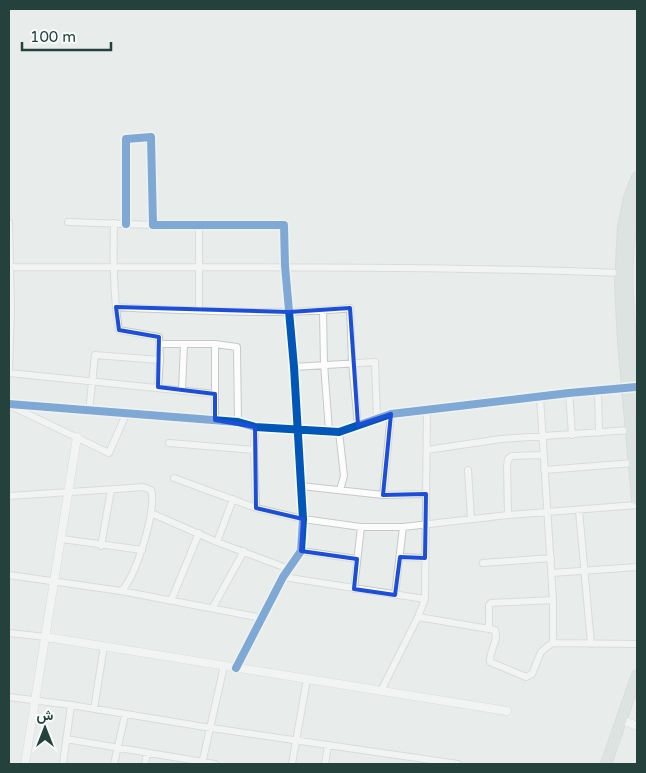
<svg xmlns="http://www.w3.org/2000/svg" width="646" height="773" font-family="'Varela Round',Vazirmatn,sans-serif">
  <rect width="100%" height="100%" fill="#e8edeb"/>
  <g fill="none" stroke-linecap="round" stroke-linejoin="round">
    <defs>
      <path id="minor" d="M 68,222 L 153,225
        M 9,223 L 11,309 L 9,372
        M 114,223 C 113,259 113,294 119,330 L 159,337 L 160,360 L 158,387
        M 126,224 L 126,139 L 151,137 L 153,225 L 284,225 L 285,266 L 294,367 L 303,519 L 301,551 L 283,577 L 236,668
        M 199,225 L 199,311
        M 9,267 C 213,268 417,265 621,273
        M 116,307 C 162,310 208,311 254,312 C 286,312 318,312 350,308 L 352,362 L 358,425
        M 323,312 L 324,364 L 329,431
        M 159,344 L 215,344 L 237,347 L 238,422
        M 215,344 L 215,420
        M 294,367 L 375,362 L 377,419
        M 9,373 L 215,394
        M 182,390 L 184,344
        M 598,391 L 599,433
        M 569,393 L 572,435
        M 540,397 L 553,600 L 553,643 L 637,644
        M 9,404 L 238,422 L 255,427 L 339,432 L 391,414 L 427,409 L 629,388
        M 11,406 L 109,453 L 126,414
        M 89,411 L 95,355 L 160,360
        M 255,427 L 254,450 L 256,508
        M 339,432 L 344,476 L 340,490
        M 169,443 L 254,450
        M 427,450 L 501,439 L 630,430
        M 468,470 L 471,519
        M 544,470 L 634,463
        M 174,478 L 256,508 L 303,519 L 361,527 L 403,527 L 508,515 L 637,505
        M 301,486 L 383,495 L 426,494
        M 383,495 L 391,414
        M 9,496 L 131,488 L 143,487 L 151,490 C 158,506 135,581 121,591
        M 579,510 L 591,644
        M 151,513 L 217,542 L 289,569
        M 508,515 L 507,466 L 508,459 L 512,456 L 543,455
        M 62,539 L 142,550
        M 217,542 L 233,499
        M 101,546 L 111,490
        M 301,551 L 357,559
        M 400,557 L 425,558
        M 483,563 L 551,558
        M 552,573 L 637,567
        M 9,575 L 121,591 L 262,618
        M 283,577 L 425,599
        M 354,589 L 361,527
        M 395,595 L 403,527
        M 171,601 L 199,533
        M 213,607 L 244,551
        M 418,617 L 495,630 C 499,641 489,651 490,662 L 526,677 L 532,674 L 541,652 L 548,646 L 553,643
        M 489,629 L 489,605 L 491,603 L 553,600
        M 9,633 L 46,637
        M 381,691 L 418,617 L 425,599 L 427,409
        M 9,697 L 71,705 L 211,728 L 458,764
        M 94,709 L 104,646
        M 66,739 L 215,764
        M 63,764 L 71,705
        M 114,764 L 125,715
        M 145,764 L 147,753
        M 202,764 L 224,666
        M 292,764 L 307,679
        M 325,764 L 328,745"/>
      <path id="tertiary" d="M 46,637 L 507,711
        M 622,720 L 637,726
        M 25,764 L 77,437"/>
      <path id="primary" d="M 637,177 L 629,198 L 623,227 L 620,285 L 623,341 L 637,500
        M 637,200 C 618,265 633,344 637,411
        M 606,764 L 637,675"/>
    </defs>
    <!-- minor casing -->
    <use href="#minor" stroke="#c5cac8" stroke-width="8"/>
    <!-- tertiary casing -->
    <use href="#tertiary" stroke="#c5cac8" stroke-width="9"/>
    <!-- primary casing -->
    <use href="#primary" stroke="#c3cbc9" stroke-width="12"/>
    <!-- minor -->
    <use href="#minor" stroke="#fcfcfc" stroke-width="6"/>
    <!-- tertiary -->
    <use href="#tertiary" stroke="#fcfcfc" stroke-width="8"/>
    <!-- primary -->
    <use href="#primary" stroke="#cfd8d6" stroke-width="10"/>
    <defs>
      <path id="cycleway" d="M 126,224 L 126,139 L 151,137 L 153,225 L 284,225 L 285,266 L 294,367 L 303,519 L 301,551 L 283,577 L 236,668
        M 9,404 L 238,422 L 255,427 L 339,432 L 391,414 L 569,393 L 636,387"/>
    </defs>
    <!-- cycleway casing -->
    <use href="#cycleway" stroke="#f7fbf9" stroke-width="11"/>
    <!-- cycleway -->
    <use href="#cycleway" stroke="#0057b8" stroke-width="8"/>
  </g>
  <!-- marked area -->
  <path d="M0 0H646V773H0ZM 116,307 L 289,312 L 350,308 L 358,425 L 391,414 L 383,495 L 426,494 L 425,558 L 400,557 L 395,595 L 354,589 L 357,559 L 301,551 L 303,519 L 256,508 L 255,427 L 215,420 L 215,394 L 158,387 L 159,337 L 119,330 Z" fill="#e8edeb" fill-opacity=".55" fill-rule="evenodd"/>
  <path fill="none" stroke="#1d4ed8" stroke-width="4" stroke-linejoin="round" d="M 116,307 L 289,312 L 350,308 L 358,425 L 391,414 L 383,495 L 426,494 L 425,558 L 400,557 L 395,595 L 354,589 L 357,559 L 301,551 L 303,519 L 256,508 L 255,427 L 215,420 L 215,394 L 158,387 L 159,337 L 119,330 Z"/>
  <!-- border -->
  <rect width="646" height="773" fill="none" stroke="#24413c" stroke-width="20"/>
  <!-- north arrow -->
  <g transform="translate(45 728)" stroke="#f7fbf9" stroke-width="4" paint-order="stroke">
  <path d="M0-4L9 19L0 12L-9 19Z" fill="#24413c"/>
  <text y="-8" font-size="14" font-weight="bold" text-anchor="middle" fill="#24413c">ش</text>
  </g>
  <!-- scale -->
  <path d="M22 42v8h89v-8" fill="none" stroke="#24413c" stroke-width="2.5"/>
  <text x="30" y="42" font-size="15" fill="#24413c" stroke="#f7fbf9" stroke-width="4" paint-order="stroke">100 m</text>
</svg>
